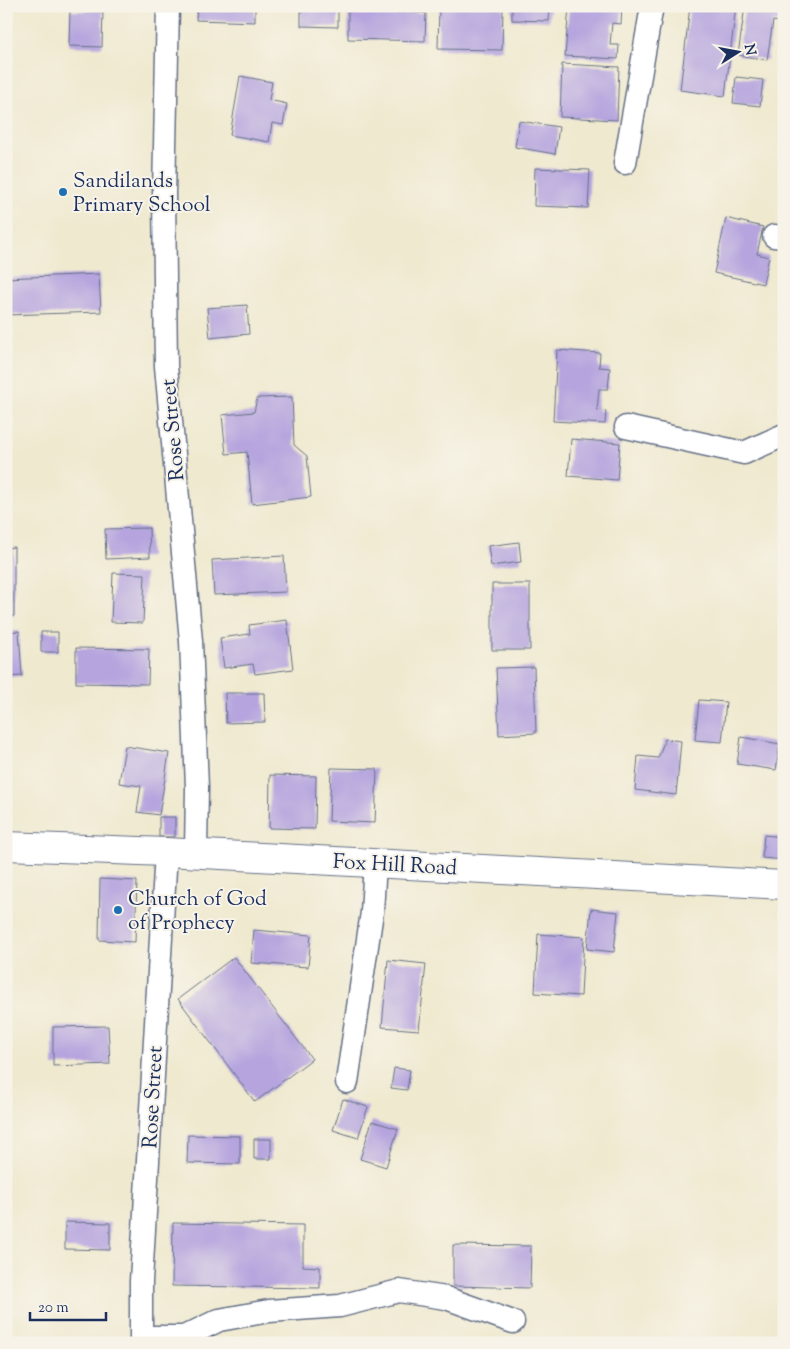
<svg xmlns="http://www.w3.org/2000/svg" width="790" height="1349" font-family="'Sorts Mill Goudy',serif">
  <rect width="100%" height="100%" fill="#f7f3e8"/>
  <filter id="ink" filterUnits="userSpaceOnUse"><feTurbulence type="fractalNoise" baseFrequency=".02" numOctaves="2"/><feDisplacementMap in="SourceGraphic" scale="10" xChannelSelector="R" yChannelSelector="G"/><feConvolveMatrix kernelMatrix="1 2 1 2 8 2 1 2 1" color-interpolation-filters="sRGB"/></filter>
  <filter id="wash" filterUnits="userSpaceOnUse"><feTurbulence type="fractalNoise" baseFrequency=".0096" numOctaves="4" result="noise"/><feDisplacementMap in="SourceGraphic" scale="20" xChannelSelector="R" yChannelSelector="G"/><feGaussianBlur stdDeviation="1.12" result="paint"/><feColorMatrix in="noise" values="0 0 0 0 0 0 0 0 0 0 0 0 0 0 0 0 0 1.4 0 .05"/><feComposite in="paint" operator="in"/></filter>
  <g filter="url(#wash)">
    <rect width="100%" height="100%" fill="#efe9cf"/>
    <g id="blocks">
      <!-- building -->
      <path fill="#b5a4de" d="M 197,6 L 255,6 L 255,22 L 196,20 Z
        M 301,6 L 338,6 L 338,27 L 301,26 Z
        M 439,6 L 503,6 L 502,50 L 438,49 Z
        M 512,6 L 550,6 L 549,21 L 512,20 Z
        M 569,6 L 622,6 L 621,24 L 612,23 L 610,45 L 619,45 L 618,59 L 565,56 Z
        M 690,6 L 736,6 L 725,96 L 680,90 Z
        M 745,6 L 784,6 L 784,23 L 773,21 L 767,60 L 738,55 Z
        M 70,11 L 103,11 L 102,47 L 69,46 Z
        M 348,11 L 426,13 L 425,41 L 348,39 Z
        M 6,32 L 10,32 L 9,63 L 6,62 Z
        M 562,64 L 619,67 L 617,120 L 560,117 Z
        M 240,76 L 272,82 L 269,100 L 287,104 L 283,125 L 272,123 L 269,142 L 230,135 Z
        M 736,77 L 763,80 L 760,106 L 733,103 Z
        M 519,121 L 559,127 L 555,154 L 515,147 Z
        M 535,168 L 590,170 L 588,208 L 534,206 Z
        M 726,218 L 763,227 L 757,254 L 769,257 L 763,284 L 714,273 Z
        M 99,274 L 101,312 L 6,315 L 6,278 Z
        M 247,305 L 249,334 L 210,338 L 207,308 Z
        M 557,350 L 600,353 L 599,367 L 610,368 L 608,389 L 599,389 L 597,410 L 606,411 L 605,424 L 553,421 Z
        M 292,397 L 294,445 L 307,456 L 311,497 L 252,504 L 247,452 L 226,454 L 222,415 L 254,412 L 257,398 Z
        M 571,439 L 620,443 L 617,480 L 568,476 Z
        M 149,528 L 150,557 L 106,559 L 105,529 Z
        M 519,542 L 521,562 L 491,566 L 488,546 Z
        M 14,547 L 14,616 L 6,616 L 6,548 Z
        M 284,556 L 286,592 L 214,595 L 212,560 Z
        M 113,573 L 145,574 L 143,623 L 111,622 Z
        M 492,584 L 530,584 L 530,650 L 492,650 Z
        M 287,620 L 293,669 L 255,674 L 253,664 L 224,668 L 220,638 L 250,634 L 249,625 Z
        M 19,631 L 22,676 L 7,677 L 6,632 Z
        M 41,632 L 58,632 L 58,652 L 41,652 Z
        M 76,648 L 149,649 L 148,684 L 76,683 Z
        M 534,667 L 536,733 L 499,735 L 496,668 Z
        M 225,693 L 264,693 L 265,722 L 226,723 Z
        M 699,700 L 726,702 L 722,742 L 695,740 Z
        M 741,737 L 780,744 L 776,770 L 737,764 Z
        M 665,739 L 681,741 L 676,795 L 635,790 L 638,756 L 658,758 Z
        M 125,746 L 169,753 L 159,815 L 137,812 L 141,786 L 119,783 Z
        M 331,768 L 377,769 L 375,823 L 329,821 Z
        M 270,775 L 316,776 L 315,829 L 269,828 Z
        M 159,817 L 175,817 L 175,837 L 159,837 Z
        M 764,835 L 784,837 L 784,860 L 762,858 Z
        M 100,879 L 137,881 L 135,942 L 99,940 Z
        M 591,909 L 618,912 L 614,952 L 587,949 Z
        M 254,930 L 311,935 L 308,967 L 251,963 Z
        M 538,934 L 584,937 L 581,996 L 535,993 Z
        M 234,957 L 312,1059 L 255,1102 L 178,999 Z
        M 388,960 L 426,964 L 419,1030 L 382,1027 Z
        M 108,1026 L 110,1064 L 53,1066 L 53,1027 Z
        M 394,1068 L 410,1070 L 407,1090 L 391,1088 Z
        M 343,1099 L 368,1107 L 358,1138 L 333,1130 Z
        M 372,1121 L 398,1129 L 386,1167 L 360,1159 Z
        M 188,1135 L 240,1136 L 240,1164 L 187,1163 Z
        M 254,1139 L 271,1139 L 271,1159 L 254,1159 Z
        M 65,1222 L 110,1223 L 110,1250 L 65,1249 Z
        M 173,1223 L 303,1225 L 303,1266 L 320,1267 L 320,1288 L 172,1286 Z
        M 453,1245 L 531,1246 L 530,1288 L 453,1286 Z"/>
    </g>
  </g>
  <g filter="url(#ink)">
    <use href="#blocks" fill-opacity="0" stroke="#657086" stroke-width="1"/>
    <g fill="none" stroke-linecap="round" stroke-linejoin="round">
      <defs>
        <path id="street" d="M 168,6 L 164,194 L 166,366 L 191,641 L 197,787 L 196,853
          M 625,163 L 652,6
          M 774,236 L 784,237
          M 626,427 L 744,453 L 784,435
          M 347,1082 L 372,912 L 375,863
          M 141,1337 L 184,1337 L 219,1320 L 269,1311 L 340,1306 L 399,1291 L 446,1298 L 513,1322
          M 141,1343 L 141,1281 L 166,852"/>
        <path id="secondary" d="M 6,846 L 166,852 L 784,885"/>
      </defs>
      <!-- street casing -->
      <use href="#street" stroke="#657086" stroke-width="25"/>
      <!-- secondary casing -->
      <use href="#secondary" stroke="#657086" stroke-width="30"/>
      <!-- street -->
      <use href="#street" stroke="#fff" stroke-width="22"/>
      <!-- secondary -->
      <use href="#secondary" stroke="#fff" stroke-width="28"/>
    </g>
  </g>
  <!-- markers -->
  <g fill="#1f6fb2" stroke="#f7f3e8" stroke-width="2">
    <circle cx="63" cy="192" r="5"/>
    <circle cx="118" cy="910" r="5"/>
  </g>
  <g text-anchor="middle" stroke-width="4" stroke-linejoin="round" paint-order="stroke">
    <!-- poi labels -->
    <g font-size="21" fill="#1b2f5e" stroke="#f7f3e8" text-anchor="start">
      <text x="73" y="187">Sandilands<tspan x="73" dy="24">Primary School</tspan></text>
      <text x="128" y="905">Church of God<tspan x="128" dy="24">of Prophecy</tspan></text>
    </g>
    <!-- street labels -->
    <g font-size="21" fill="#1b2f5e" stroke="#f7f3e8">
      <text transform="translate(172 430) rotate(-95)" y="7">Rose Street</text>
      <text transform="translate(395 864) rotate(3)" y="7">Fox Hill Road</text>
      <text transform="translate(152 1097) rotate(-87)" y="7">Rose Street</text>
    </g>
  </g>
  <!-- margin -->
  <rect width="790" height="1349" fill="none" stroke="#f7f3e8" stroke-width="25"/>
  <!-- north arrow -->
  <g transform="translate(738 52) rotate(79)" stroke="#f7f3e8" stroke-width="4" paint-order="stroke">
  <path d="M0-4L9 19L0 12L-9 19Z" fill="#1b2f5e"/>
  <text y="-8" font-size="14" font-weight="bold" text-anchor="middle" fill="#1b2f5e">N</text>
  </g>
  <!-- scale -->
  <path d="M30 1312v8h76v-8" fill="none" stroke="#1b2f5e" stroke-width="2.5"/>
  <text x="38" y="1312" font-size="15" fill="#1b2f5e" stroke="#f7f3e8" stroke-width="4" paint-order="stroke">20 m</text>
</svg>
